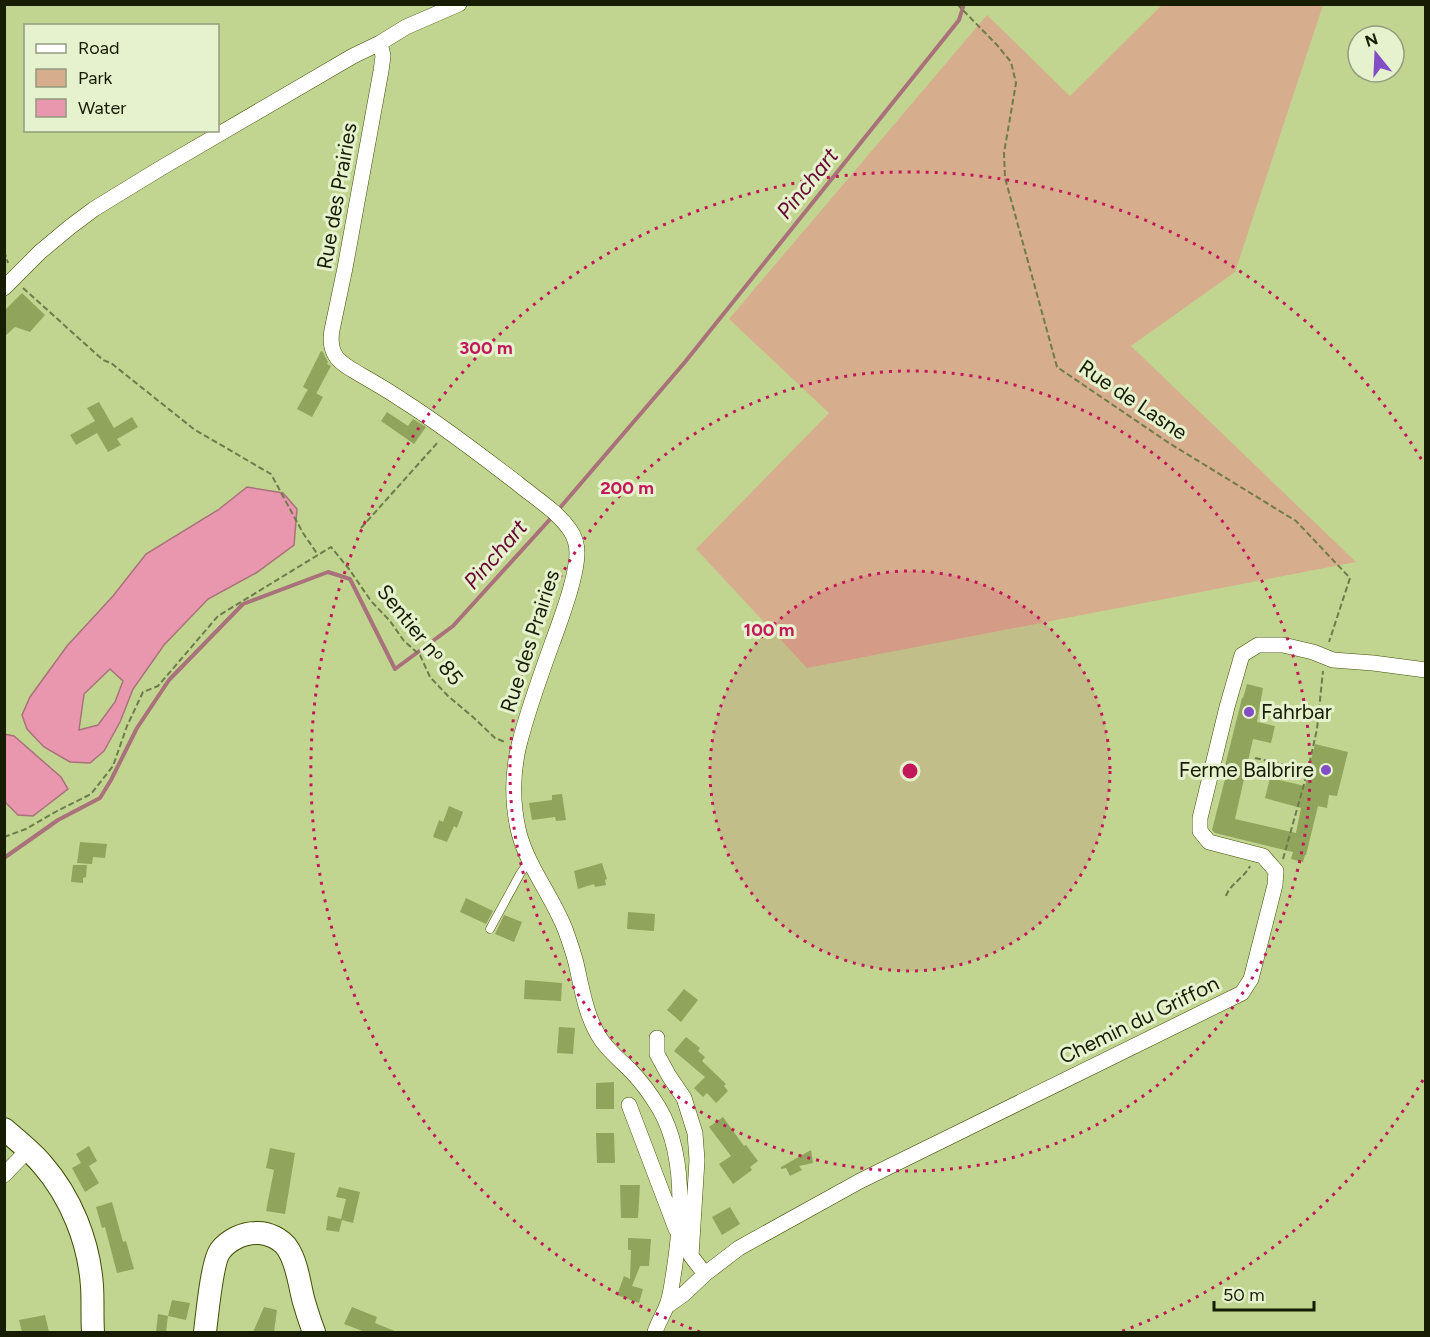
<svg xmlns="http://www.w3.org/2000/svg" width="1430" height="1337" font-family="Figtree,sans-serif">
  <rect width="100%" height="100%" fill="#c1d590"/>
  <!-- green -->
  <path fill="#d7ae8d" d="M 1162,5 L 1323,5 L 1235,272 L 1131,346 L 1356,562 L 807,668 L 696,549 L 829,413 L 729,319 L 987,15 L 1070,96 Z"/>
  <!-- water -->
  <path fill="#e897ae" stroke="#a9727b" stroke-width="1.5" fill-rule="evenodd" d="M 247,487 L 283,493 L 297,509 L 294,545 L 256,573 L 208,599 L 164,645 L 133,689 L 120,722 L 104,751 L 90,763 L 70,762 L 44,747 L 27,729 L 22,715 L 30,697 L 67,646 L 113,596 L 146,554 L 218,510 ZM 110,669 L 123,681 L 115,702 L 98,725 L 79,730 L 84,694 Z
    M 4,734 L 14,736 L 61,777 L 68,789 L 33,816 L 18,815 L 5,802 Z"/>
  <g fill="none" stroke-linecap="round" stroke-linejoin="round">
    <!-- stream -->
    <path stroke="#a9727b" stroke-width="4" d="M 558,510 L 685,362 L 959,20 L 964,4
      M 4,858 L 58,820 L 100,798 L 111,780 L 137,728 L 169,680 L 243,604 L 328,572 L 350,579 L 395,669 L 453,626 L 553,516"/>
  </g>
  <!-- building -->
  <path fill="#90a45b" d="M 22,293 L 45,315 L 30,332 L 15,327 L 4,337 L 4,311 Z
    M 321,351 L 323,352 L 328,362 L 327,364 L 331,366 L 316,394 L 303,387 Z
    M 308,389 L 323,397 L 312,417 L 297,409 Z
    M 99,402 L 114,428 L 132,417 L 138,427 L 117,439 L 121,445 L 108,452 L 97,433 L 76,445 L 70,435 L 95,421 L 87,408 Z
    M 387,412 L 408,426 L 413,419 L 426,427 L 414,444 L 381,421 Z
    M 1247,684 L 1263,688 L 1257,722 L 1275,726 L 1271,743 L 1253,739 L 1235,819 L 1296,833 L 1301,808 L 1265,798 L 1270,778 L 1305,786 L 1315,744 L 1348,752 L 1337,796 L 1329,795 L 1327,808 L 1318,806 L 1306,855 L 1305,855 L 1303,862 L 1291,859 L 1293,852 L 1215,833 L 1212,830 L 1225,779 L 1222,778 L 1242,698 L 1243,698 Z
    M 562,794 L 566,820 L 556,821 L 555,817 L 532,820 L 529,803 L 552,800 L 552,795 Z
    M 449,806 L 463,812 L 457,828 L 454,826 L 447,842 L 433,837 L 439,820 L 443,822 Z
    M 80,842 L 107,844 L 105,858 L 93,857 L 92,864 L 77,863 Z
    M 602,863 L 607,879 L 605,880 L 606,885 L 595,887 L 594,884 L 578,889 L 574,871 Z
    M 73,865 L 87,865 L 86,877 L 83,878 L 83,883 L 71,882 Z
    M 466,898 L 493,911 L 486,924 L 460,912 Z
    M 628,912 L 655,914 L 654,931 L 627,929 Z
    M 504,915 L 522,922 L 514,942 L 495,934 Z
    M 525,980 L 562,983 L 561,1001 L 524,999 Z
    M 684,989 L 698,1000 L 681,1022 L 667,1010 Z
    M 559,1027 L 575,1028 L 573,1054 L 557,1053 Z
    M 686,1037 L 700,1048 L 698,1051 L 705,1057 L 702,1061 L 726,1084 L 724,1086 L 728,1091 L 716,1103 L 707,1093 L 703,1097 L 694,1088 L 705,1077 L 674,1051 Z
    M 614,1082 L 614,1109 L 596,1109 L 596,1083 Z
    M 723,1117 L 744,1146 L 746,1145 L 758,1161 L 750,1167 L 752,1170 L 733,1184 L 719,1164 L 731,1156 L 709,1127 Z
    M 596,1133 L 614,1133 L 615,1163 L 597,1163 Z
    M 89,1146 L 97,1161 L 89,1166 L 99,1183 L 85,1192 L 72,1168 L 81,1163 L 76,1154 Z
    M 270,1148 L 295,1153 L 285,1214 L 266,1211 L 274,1170 L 266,1168 Z
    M 811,1150 L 813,1163 L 799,1166 L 802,1170 L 790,1176 L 786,1168 L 781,1169 L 781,1167 Z
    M 620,1185 L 640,1185 L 638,1218 L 621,1218 Z
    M 339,1187 L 360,1192 L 353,1223 L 342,1220 L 339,1232 L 326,1230 L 328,1216 L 341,1219 L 346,1199 L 336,1197 Z
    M 112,1202 L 123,1242 L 126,1241 L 134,1269 L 117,1273 L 105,1227 L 102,1228 L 96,1207 Z
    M 730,1207 L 740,1224 L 722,1235 L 712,1217 Z
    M 628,1238 L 651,1239 L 649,1266 L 640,1266 L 632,1286 L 643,1289 L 639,1303 L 617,1295 L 624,1276 L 630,1279 L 631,1250 L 628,1250 Z
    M 172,1300 L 190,1303 L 186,1320 L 168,1316 L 166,1332 L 156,1332 L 158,1314 L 168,1316 Z
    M 264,1307 L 277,1310 L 274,1332 L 253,1332 Z
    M 352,1307 L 377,1317 L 375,1323 L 397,1332 L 365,1332 L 344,1324 Z
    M 45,1315 L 49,1332 L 22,1332 L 19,1320 Z"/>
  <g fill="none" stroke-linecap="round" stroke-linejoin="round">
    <defs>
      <path id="service" d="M 490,929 L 520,874 L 529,861"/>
      <path id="minor" d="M 380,43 L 383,56 L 381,71 L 345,268 L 332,330 C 330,341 331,350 337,358 C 344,366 353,370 361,375 C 375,383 389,391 402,400 C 442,425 479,454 517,483 C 535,498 557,511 570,530 C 577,540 578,553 576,564 C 573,586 565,607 558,627 C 544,666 529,705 519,745 C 512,774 512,804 519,833 C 528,867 552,896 565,929 C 569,940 573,951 576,963 C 582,989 586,1018 602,1041 C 610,1052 621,1061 631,1071 C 642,1082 651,1095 659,1108 C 686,1154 682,1220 674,1271 C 672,1282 671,1295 667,1305 C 663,1315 658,1323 655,1332
        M 4,288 L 40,252 L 70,227 L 94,209 L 161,168 L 353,56 L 380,43 L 406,27 L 459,4
        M 657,1038 L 657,1054 L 669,1076 L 684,1098 L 695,1133 L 697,1160 L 691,1256 L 705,1274
        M 629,1105 L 676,1229
        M 4,1175 L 28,1150
        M 667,1306 L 684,1294 L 705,1274 L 739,1248 L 860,1181 L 1242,993 L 1251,979 L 1275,885 L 1276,871 L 1263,856 L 1209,842 L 1200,831 L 1200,818 L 1227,707 L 1242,655 L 1258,645 L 1283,645 L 1313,652 L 1333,660 L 1373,663 L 1426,670"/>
      <path id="secondary" d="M 4,1129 C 17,1140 31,1151 42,1164 C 71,1197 89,1242 92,1286 C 93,1301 92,1317 93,1332
        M 205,1332 C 207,1316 212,1262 220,1251 C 228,1240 243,1233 256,1233 C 267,1232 282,1239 288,1249 C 298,1265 299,1284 304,1302 C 307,1312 310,1322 314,1332"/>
    </defs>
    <!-- service casing -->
    <use href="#service" stroke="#404f05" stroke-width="9"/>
    <!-- minor casing -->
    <use href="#minor" stroke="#404f05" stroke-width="16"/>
    <!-- secondary casing -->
    <use href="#secondary" stroke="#404f05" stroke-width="24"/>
    <!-- path -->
    <path stroke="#6e7b4b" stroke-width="2" stroke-dasharray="6 3" stroke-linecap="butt" d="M 957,4 L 997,45 L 1011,62 L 1016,83 L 1004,153 L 1005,178 L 1057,367 L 1169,443 L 1296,521 L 1350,578 L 1329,642
      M 4,251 L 8,263
      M 23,288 L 103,360 L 111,363 L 195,430 L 271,474 L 303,533 L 318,555
      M 361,528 L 439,441
      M 1255,758 L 1308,770
      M 4,837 L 26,829 L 57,811 L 91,794 L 113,766 L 127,726 L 143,692 L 158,686 L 218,616 L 331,547 L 349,569 L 371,601 L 390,621 L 404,641 L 420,655 L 430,677 L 448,696 L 473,717 L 495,738 L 505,742
      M 1283,859 L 1308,770 L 1317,729 L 1323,671
      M 1226,896 C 1230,884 1244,878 1250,866"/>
    <!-- service -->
    <use href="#service" stroke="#fff" stroke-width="8"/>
    <!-- minor -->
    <use href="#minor" stroke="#fff" stroke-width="15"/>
    <!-- secondary -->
    <use href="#secondary" stroke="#fff" stroke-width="22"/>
  </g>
  <!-- distance rings -->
  <circle cx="910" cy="771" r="200" fill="#c2185b" fill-opacity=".12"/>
  <g fill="none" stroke="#c2185b" stroke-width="3" stroke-dasharray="3 6">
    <circle cx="910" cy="771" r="200"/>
    <circle cx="910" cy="771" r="400"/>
    <path d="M1423 1080A599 599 0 0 1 1120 1332M700 1332A599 599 0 1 1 1423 462"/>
  </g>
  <!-- markers -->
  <g fill="#834dc5" stroke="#e6f1ce" stroke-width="2">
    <circle cx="1249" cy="712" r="6"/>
    <circle cx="1326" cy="770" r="6"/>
  </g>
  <g text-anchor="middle" stroke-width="6" stroke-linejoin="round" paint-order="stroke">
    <!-- street labels -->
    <g font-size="21" fill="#171d03" stroke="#e6f1ce">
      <text transform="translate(337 196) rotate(-80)" y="7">Rue des Prairies</text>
      <text transform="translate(1133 400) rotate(34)" y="7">Rue de Lasne</text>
      <text transform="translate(420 635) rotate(51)" y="7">Sentier nᵒ 85</text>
      <text transform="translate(530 641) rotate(-72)" y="7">Rue des Prairies</text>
      <text transform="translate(1139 1020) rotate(-26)" y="7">Chemin du Griffon</text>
    </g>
    <!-- poi labels -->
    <g font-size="21" fill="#171d03" stroke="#e6f1ce" text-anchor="start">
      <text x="1261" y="719">Fahrbar</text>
      <text x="1314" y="777" text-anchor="end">Ferme Balbrire</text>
    </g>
    <!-- water labels -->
    <g font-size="22" font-style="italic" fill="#670632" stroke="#e6f1ce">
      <text transform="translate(807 183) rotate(-51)" y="8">Pinchart</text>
      <text transform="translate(495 554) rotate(-49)" y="8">Pinchart</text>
    </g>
  </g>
  <circle cx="910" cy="771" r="9" fill="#c2185b" stroke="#e6f1ce" stroke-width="3"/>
  <g font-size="18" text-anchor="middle" font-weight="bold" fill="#c2185b" stroke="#e6f1ce" stroke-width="6" stroke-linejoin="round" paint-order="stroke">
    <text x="486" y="354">300 m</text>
    <text x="627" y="494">200 m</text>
    <text x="769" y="636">100 m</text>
  </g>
  <!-- border -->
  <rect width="1430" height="1337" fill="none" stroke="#171d03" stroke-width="12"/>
  <!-- legend -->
  <rect x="24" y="24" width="195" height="108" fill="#e6f1ce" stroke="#939c7d" stroke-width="1.5"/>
  <rect x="36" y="44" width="30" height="9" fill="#ffffff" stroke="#939c7d" stroke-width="1.5"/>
  <text x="78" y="54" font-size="18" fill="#171d03">Road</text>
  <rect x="36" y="69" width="30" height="18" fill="#d7ae8d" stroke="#939c7d" stroke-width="1.5"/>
  <text x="78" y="84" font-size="18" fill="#171d03">Park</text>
  <rect x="36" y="99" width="30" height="18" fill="#e897ae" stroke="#939c7d" stroke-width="1.5"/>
  <text x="78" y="114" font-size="18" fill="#171d03">Water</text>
  <!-- north arrow -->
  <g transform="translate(1376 54) rotate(342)"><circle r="28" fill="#e6f1ce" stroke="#939c7d" stroke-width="1.5"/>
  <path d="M0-4.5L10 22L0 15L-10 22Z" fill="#834dc5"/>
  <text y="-9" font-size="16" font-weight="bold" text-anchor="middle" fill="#171d03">N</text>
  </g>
  <!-- scale -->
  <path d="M1214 1301v9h100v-9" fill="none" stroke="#171d03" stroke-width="3"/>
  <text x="1223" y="1301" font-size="18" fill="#171d03" stroke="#e6f1ce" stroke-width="4.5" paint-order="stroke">50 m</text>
</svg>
